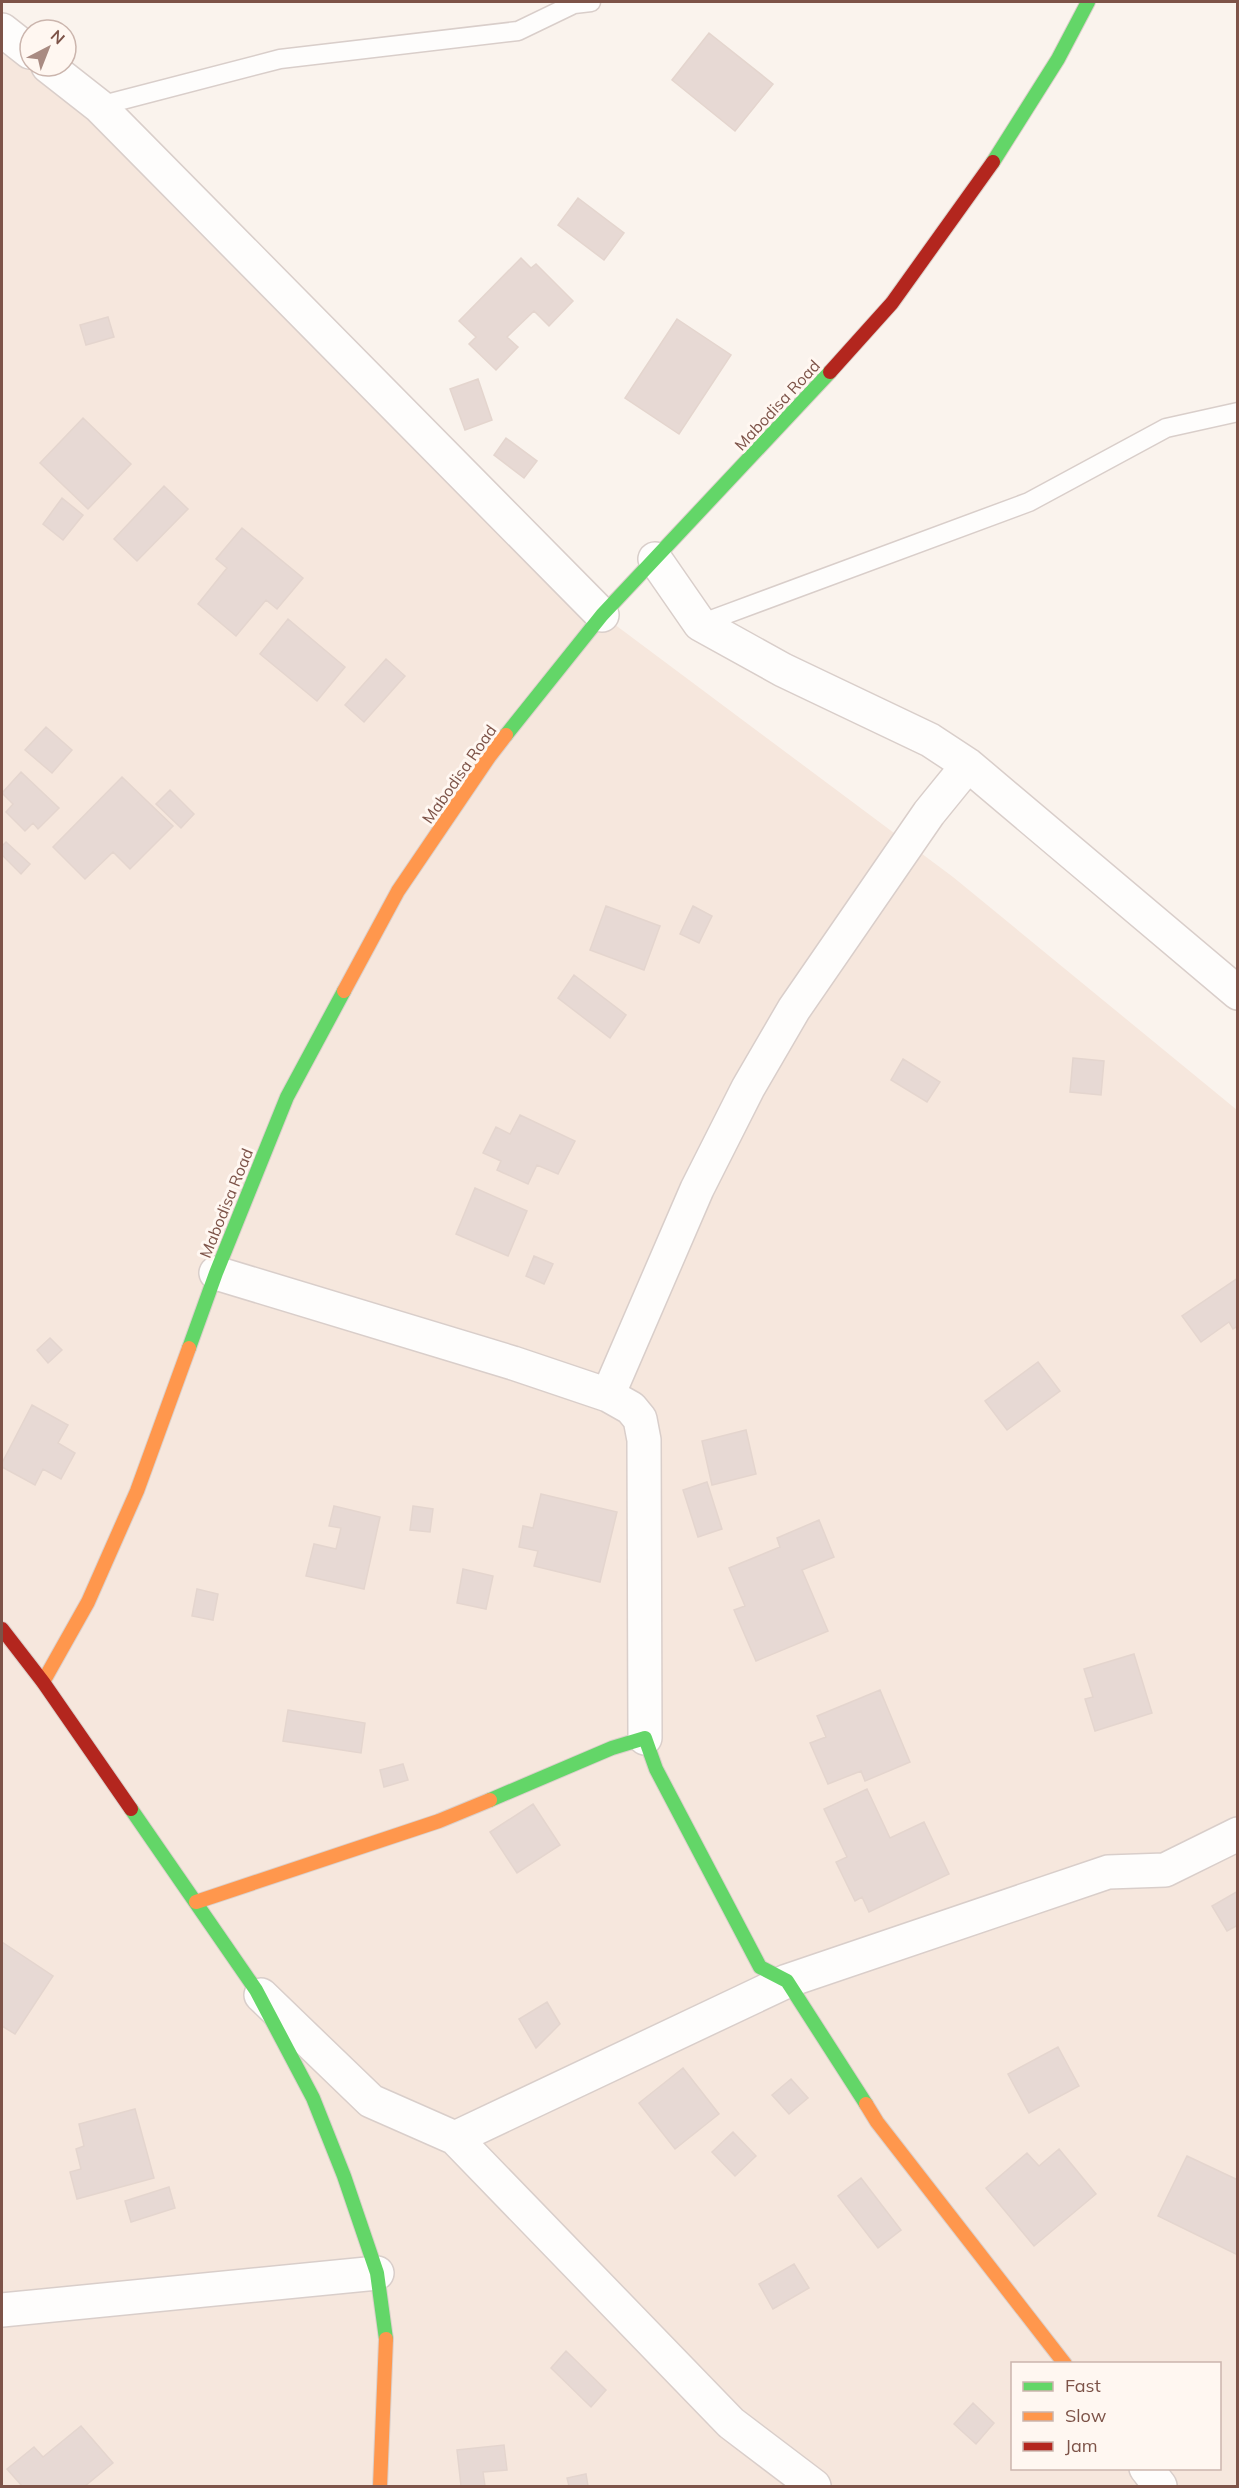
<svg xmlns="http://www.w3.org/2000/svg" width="1239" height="2488" font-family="Mulish,sans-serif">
  <rect width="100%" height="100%" fill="#faf3ed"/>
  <!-- residential -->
  <path fill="#f6e7dd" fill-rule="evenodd" d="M 2,30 L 48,66 L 602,615 L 953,877 L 1237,1110 L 1237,2486 L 2,2486 ZM 1012,2364 L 1220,2364 L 1220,2468 L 1012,2468 Z"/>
  <!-- building -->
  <path fill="#e7d9d4" stroke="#e4d5ce" stroke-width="1.5" d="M 709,33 L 773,84 L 735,131 L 672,80 Z
    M 578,198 L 624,233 L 604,260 L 558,225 Z
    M 521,258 L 531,268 L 536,264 L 573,301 L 549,326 L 534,311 L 507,337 L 518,347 L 496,370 L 469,344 L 476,337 L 459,321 Z
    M 108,317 L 114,337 L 86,345 L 80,325 Z
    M 677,319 L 731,355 L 679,434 L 625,398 Z
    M 478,379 L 492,420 L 465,430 L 450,389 Z
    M 83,418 L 131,464 L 88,509 L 40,463 Z
    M 506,438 L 537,461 L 524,478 L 494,455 Z
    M 164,486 L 188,509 L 137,561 L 114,539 Z
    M 62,498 L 83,515 L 63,540 L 43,524 Z
    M 242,528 L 303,578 L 277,609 L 266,600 L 236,636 L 198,604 L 227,568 L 216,559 Z
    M 288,619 L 345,667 L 317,701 L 260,654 Z
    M 386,659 L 405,676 L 364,722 L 345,705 Z
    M 46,727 L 72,750 L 52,773 L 25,750 Z
    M 21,772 L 59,808 L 38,829 L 33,823 L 25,831 L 6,812 L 13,804 L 2,793 Z
    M 122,777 L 173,826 L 130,869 L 113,852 L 85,879 L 53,847 Z
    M 170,790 L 194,814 L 181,828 L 156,804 Z
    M 6,842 L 30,864 L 21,874 L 2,855 L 2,846 Z
    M 606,906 L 660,926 L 644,970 L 590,950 Z
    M 693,906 L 712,916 L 699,943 L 680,934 Z
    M 574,975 L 626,1015 L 610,1038 L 558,998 Z
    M 1073,1058 L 1104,1061 L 1101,1095 L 1070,1092 Z
    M 903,1059 L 940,1082 L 927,1102 L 891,1080 Z
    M 520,1115 L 575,1141 L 558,1174 L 537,1165 L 528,1184 L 497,1170 L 501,1161 L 483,1153 L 496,1127 L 510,1134 Z
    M 475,1188 L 527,1211 L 508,1256 L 456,1234 Z
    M 534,1256 L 553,1264 L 544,1284 L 526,1276 Z
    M 1238,1278 L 1238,1326 L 1233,1329 L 1229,1322 L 1201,1342 L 1182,1316 Z
    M 50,1338 L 62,1350 L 48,1363 L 37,1350 Z
    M 1038,1362 L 1060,1391 L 1007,1430 L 985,1401 Z
    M 32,1405 L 68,1425 L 58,1443 L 75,1453 L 61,1479 L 43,1469 L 35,1485 L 2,1467 L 2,1463 Z
    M 746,1430 L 756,1474 L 712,1485 L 702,1441 Z
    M 707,1482 L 722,1529 L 698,1537 L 683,1490 Z
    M 541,1494 L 617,1512 L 600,1582 L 534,1566 L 538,1551 L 519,1547 L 523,1526 L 533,1528 Z
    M 334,1506 L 380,1517 L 364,1589 L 306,1576 L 314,1544 L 336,1549 L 341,1528 L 329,1526 Z
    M 413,1506 L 433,1509 L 430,1532 L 410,1530 Z
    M 819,1520 L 834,1557 L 802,1570 L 828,1631 L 756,1661 L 734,1610 L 745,1606 L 729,1568 L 780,1547 L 777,1538 Z
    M 463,1569 L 493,1576 L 486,1609 L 457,1603 Z
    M 197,1589 L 218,1594 L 213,1620 L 192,1616 Z
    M 1134,1654 L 1152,1713 L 1095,1731 L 1085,1699 L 1093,1697 L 1084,1669 Z
    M 880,1690 L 910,1762 L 865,1781 L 861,1771 L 828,1784 L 810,1743 L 826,1737 L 817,1716 Z
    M 288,1710 L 365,1723 L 361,1753 L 283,1741 Z
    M 403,1764 L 408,1780 L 384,1787 L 380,1770 Z
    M 867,1789 L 890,1838 L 924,1822 L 949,1874 L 869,1912 L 862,1897 L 855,1901 L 836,1862 L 847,1857 L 824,1809 Z
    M 533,1804 L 560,1845 L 517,1873 L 490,1832 Z
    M 1238,1891 L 1238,1925 L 1227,1931 L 1212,1906 Z
    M 2,1942 L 53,1976 L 15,2034 L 2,2026 Z
    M 547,2002 L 560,2024 L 536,2048 L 519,2019 Z
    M 1058,2047 L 1079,2086 L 1029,2113 L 1008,2074 Z
    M 683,2068 L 719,2114 L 675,2149 L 639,2103 Z
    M 791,2079 L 808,2098 L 789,2114 L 772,2095 Z
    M 135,2109 L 154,2178 L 77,2199 L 70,2172 L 81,2169 L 76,2149 L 84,2146 L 79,2124 Z
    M 733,2132 L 756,2156 L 735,2176 L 712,2152 Z
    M 1059,2149 L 1096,2194 L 1034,2246 L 986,2188 L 1027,2153 L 1039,2166 Z
    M 1187,2156 L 1238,2180 L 1238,2255 L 1158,2216 Z
    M 861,2178 L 901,2230 L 878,2248 L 838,2196 Z
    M 169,2187 L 175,2208 L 131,2222 L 125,2201 Z
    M 794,2264 L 809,2288 L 773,2309 L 759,2284 Z
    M 566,2351 L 606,2390 L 591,2407 L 551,2368 Z
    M 973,2403 L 994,2423 L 976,2444 L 954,2424 Z
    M 81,2426 L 113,2463 L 85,2486 L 22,2486 L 7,2469 L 34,2447 L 43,2457 Z
    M 504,2445 L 507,2470 L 483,2472 L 485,2486 L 461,2486 L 457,2450 Z
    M 586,2474 L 588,2486 L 569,2486 L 567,2478 Z"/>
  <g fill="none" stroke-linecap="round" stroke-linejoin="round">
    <defs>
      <path id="lane" d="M 99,106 L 280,59 L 518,31 L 574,4 L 591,2
        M 700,624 L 1029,502 L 1166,428 L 1238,412"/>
      <path id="street" d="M 2,30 L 30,52
        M 48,66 L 99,106 L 602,615
        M 655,559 L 700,624 L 783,670 L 930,740 L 968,765 L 1238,993
        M 216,1273 L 513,1363 L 608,1395 L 631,1408 L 640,1419 L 644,1440 L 645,1738
        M 608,1395 L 697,1189 L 748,1088 L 794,1009 L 929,813 L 968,765
        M 261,1995 L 371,2101 L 455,2138 L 731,2423 L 814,2486
        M 455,2138 L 787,1981 L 1108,1872 L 1165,1870 L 1238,1834
        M 2,2310 L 377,2273
        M 1146,2468 L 1160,2486"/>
      <path id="fast" d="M 993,162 L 1058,59 L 1088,2
        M 506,735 L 602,615 L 830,372
        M 189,1348 L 216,1273 L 287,1097 L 344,991
        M 490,1800 L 612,1748 L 645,1738 L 656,1769 L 760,1967 L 787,1981 L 866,2104
        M 131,1809 L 256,1990 L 313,2098 L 344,2176 L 377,2273 L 386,2339"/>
      <path id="slow" d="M 344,991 L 398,891 L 489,757 L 506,735
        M 43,1682 L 88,1602 L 137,1491 L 189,1348
        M 196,1902 L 439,1821 L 490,1800
        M 866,2104 L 877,2122 L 1065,2364
        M 380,2486 L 386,2339"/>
      <path id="jam" d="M 830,372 L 892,303 L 993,162
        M 2,1629 L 43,1682 L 131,1809"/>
    </defs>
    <!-- lane casing -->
    <use href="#lane" stroke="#d9ceca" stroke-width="21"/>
    <!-- street casing -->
    <use href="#street" stroke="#d9ceca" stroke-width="36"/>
    <!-- fast casing -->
    <use href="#fast" stroke="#dbd0cb" stroke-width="16"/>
    <!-- slow casing -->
    <use href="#slow" stroke="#dbd0cb" stroke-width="16"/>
    <!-- jam casing -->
    <use href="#jam" stroke="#dbd0cb" stroke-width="16"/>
    <!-- lane -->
    <use href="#lane" stroke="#fefdfc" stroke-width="18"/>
    <!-- street -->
    <use href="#street" stroke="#fefdfc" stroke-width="33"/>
    <!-- fast -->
    <use href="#fast" stroke="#63d668" stroke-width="14"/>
    <!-- slow -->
    <use href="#slow" stroke="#ff974d" stroke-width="14"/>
    <!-- jam -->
    <use href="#jam" stroke="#b3261e" stroke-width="14"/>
  </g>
  <g text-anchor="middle" stroke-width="6" stroke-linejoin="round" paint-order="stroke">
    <!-- street labels -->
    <g font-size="16" fill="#7d5348" stroke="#fff7f1">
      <text transform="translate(777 405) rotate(-47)" y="6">Mabodisa Road</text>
      <text transform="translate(459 774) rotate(-55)" y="6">Mabodisa Road</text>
      <text transform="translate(226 1203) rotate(-68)" y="6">Mabodisa Road</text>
    </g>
  </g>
  <!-- border -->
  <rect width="1239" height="2488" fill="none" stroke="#7d5348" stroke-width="6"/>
  <!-- legend -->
  <rect x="1011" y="2362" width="210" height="108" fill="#fff7f1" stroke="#cbb5ad" stroke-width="1.5"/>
  <rect x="1023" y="2382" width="30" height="9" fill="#63d668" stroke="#cbb5ad" stroke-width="1.5"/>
  <text x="1065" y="2392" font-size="18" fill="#7d5348">Fast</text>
  <rect x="1023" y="2412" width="30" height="9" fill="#ff974d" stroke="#cbb5ad" stroke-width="1.5"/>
  <text x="1065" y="2422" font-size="18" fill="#7d5348">Slow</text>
  <rect x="1023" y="2442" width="30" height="9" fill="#b3261e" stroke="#cbb5ad" stroke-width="1.5"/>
  <text x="1065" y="2452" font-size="18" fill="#7d5348">Jam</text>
  <!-- north arrow -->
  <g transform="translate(48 48) rotate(42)"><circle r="28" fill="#fff7f1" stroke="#cbb5ad" stroke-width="1.5"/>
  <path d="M0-4.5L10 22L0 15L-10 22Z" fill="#a98b82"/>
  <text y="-9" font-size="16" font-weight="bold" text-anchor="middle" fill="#7d5348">N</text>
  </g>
</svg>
